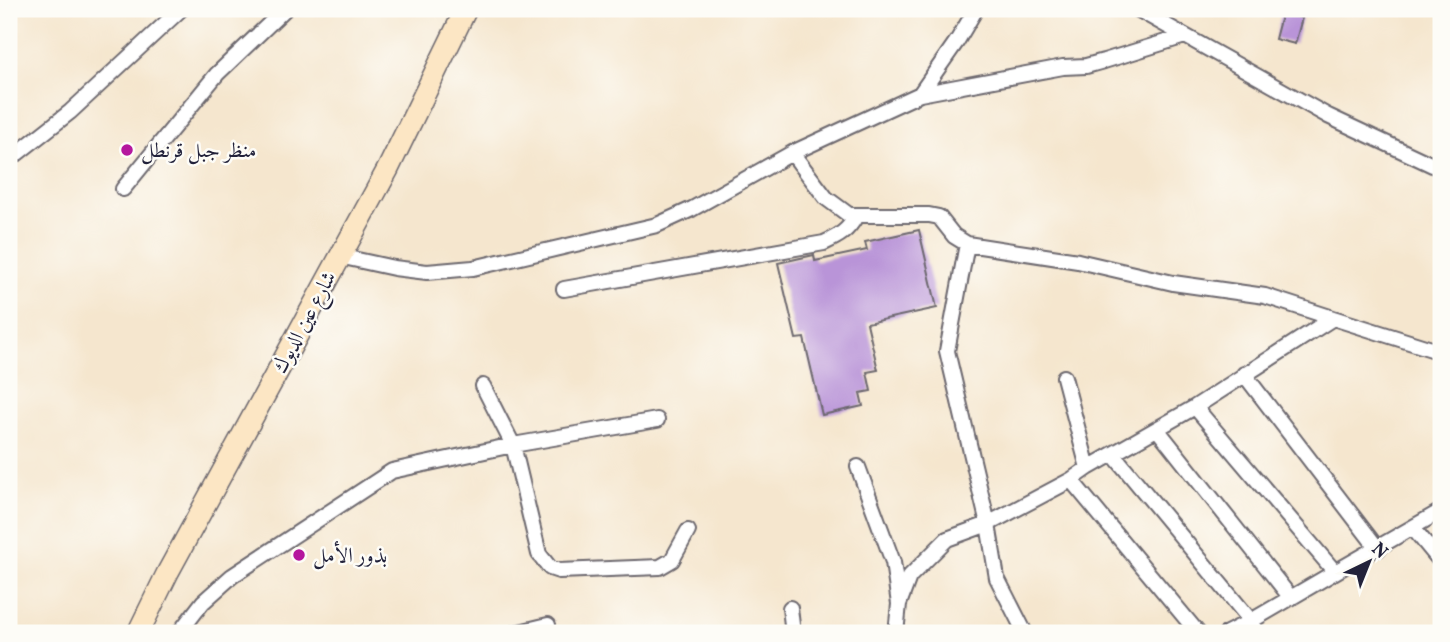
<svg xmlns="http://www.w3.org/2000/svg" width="1450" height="642" font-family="Vollkorn,Amiri,serif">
  <rect width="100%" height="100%" fill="#fdfcf7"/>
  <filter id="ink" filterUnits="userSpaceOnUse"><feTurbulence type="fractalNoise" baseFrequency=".0143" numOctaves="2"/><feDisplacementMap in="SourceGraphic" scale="14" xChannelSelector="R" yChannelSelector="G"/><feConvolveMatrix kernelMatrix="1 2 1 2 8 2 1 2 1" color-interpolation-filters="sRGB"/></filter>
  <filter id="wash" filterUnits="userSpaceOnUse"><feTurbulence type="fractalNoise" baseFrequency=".00686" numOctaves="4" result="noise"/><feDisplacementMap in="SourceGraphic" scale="28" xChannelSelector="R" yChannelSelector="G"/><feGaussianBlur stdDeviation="1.57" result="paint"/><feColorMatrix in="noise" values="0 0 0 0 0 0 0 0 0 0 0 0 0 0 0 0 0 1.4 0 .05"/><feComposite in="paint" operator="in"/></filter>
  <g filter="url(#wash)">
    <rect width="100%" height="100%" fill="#f5e6ce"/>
    <g id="blocks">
      <!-- building -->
      <path fill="#b994d8" d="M 1282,12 L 1302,18 L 1295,44 L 1275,39 Z
        M 919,230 L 937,308 L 867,323 L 878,370 L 867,372 L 871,391 L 860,393 L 863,406 L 822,415 L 804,338 L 796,339 L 778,263 L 814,255 L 815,261 L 867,250 L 865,242 Z"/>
    </g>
  </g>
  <g filter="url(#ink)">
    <use href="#blocks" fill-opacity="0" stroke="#6c676e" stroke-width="2"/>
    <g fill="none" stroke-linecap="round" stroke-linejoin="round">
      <defs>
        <path id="street" d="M 1137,9 L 1328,116 L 1441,169
          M 920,94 L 1063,67 L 1086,66 L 1104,61 L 1185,36
          M 792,153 L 920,94 L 957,41 L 976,9
          M 9,160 L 70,112 L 181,9
          M 123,189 L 217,74 L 285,9
          M 967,244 L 947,351 L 988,524 L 997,578 L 1025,633
          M 339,256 L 394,268 L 427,272 L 473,268 L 657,225 L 692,209 L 792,153 L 826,198 L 849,215 L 929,215 L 939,217 L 954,236 L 967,244 L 1078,261 L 1173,283 L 1265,296 L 1333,318
          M 564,289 L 824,243 C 839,236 848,231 856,216
          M 1244,374 L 1378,549
          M 483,386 L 513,445 L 539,554 L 550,568 L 559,571 L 660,567 L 672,560 L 688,531
          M 1157,429 L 1291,598
          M 1113,454 L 1251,621 L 1335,572 L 1195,407
          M 858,467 L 893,562 L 899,604 L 896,633
          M 1088,468 L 1195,407 L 1333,318 L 1441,352
          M 1071,480 L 1198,633
          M 1413,528 L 1441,562
          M 1335,572 L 1441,511
          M 899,604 L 909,577 L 947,539 L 988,524 L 1071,480 L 1088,468 L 1064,377
          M 790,608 L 792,625 L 791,633
          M 179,633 L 203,602 L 232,576 L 392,471 L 513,445 L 657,420
          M 515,633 L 548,625
          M 1227,633 L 1251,621 L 1258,633"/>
        <path id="secondary" d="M 138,633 L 168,572 L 388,169 L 466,9"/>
      </defs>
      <!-- street casing -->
      <use href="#street" stroke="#6c676e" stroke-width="18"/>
      <!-- secondary casing -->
      <use href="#secondary" stroke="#6c676e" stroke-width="24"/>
      <!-- street -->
      <use href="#street" stroke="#fff" stroke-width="14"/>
      <!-- secondary -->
      <use href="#secondary" stroke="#fce6c4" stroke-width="21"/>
    </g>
  </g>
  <!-- markers -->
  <g fill="#b5179e" stroke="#fdfcf7" stroke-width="2.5">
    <circle cx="127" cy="150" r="7"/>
    <circle cx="299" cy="555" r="7"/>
  </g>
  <g text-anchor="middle" stroke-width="5" stroke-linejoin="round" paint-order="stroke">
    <!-- poi labels -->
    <g font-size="21" fill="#22223b" stroke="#fdfcf7" text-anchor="start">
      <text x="141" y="157">منظر جبل قرنطل</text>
      <text x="313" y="562">بذور الأمل</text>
    </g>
    <!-- street labels -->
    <g font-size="21" fill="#22223b" stroke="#fdfcf7">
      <text transform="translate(304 322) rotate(-62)" y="7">شارع عين الديوك</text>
    </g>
  </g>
  <!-- margin -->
  <rect width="1450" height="642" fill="none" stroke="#fdfcf7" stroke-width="35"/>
  <!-- north arrow -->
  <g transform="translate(1369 562) rotate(43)" stroke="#fdfcf7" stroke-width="5" paint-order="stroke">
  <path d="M0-5L12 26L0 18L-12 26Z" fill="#22223b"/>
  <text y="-10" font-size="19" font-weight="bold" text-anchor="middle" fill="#22223b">N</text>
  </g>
</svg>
